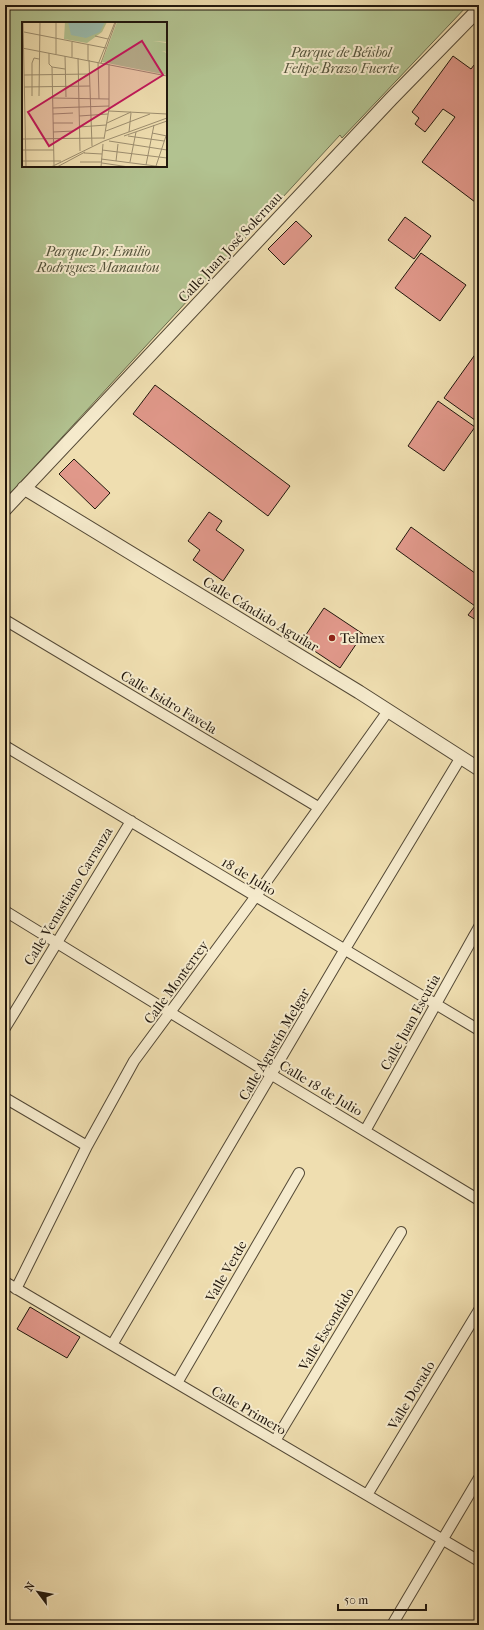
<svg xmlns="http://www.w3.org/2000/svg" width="484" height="1630" font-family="'IM FELL French Canon',serif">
  <rect width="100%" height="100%" fill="#efdeb0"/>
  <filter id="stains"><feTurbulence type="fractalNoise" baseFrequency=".005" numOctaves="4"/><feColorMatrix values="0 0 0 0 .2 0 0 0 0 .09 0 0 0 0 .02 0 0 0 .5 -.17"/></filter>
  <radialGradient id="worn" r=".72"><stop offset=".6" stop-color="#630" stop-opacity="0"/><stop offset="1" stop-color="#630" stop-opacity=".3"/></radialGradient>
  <!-- green -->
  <path fill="#b2c290" stroke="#6a6c4e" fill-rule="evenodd" d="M 5,5 L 468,5 L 342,138 L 340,135 L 5,499 ZM 23,23 L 166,23 L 166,166 L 23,166 Z"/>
  <!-- building -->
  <path fill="#e0988a" stroke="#21170d" d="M 453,56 L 471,69 L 474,65 L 479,69 L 479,205 L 422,162 L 455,117 L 443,109 L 425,132 L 415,124 L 419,118 L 412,112 Z
    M 405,217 L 431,236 L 414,259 L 388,240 Z
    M 296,221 L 312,236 L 284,265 L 268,249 Z
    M 421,253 L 466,285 L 440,321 L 395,288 Z
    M 479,349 L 479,423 L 444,398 Z
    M 155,385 L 290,486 L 268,516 L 133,414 Z
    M 438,401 L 475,427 L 444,471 L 408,446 Z
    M 74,459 L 110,493 L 95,509 L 59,474 Z
    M 209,512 L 222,521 L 216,530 L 244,550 L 223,581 L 193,560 L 200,550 L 188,541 Z
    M 411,527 L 479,576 L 479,581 L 475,586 L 479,589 L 479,622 L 468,615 L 475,606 L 396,549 Z
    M 324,608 L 363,634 L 340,668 L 301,642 Z
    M 30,1307 L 80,1337 L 67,1358 L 17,1329 Z"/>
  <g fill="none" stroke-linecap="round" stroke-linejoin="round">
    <defs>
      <path id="minor" d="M 5,620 L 318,807
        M 5,746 L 479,1030
        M 5,911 L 272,1075 L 479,1200
        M 5,1028 L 131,821
        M 5,1098 L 87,1146
        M 365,1131 L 479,927
        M 5,1282 L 479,1561
        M 16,1289 L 87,1146 L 134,1061 L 256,896 L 388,711
        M 112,1345 L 345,949 L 461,757
        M 177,1383 L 299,1173
        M 275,1441 L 401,1232
        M 367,1495 L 479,1310
        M 392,1625 L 479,1478"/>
      <path id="tertiary" d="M 24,488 L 359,692 L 479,769
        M 5,509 L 391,99 L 479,9"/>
    </defs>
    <!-- minor casing -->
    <use href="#minor" stroke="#544936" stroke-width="12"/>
    <!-- tertiary casing -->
    <use href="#tertiary" stroke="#544936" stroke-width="15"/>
    <!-- minor -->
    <use href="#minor" stroke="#f5eacc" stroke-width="10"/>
    <!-- tertiary -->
    <use href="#tertiary" stroke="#f5eacc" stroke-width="13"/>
  </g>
  <!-- markers -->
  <circle fill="#8f2418" stroke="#f5eacc" stroke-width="1.5" cx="332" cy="638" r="4"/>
  <g text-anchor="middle" stroke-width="4" stroke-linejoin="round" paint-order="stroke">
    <!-- park labels -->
    <g font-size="14" font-style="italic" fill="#54533b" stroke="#f5eacc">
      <text x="341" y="57">Parque de Béisbol<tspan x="341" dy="16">Felipe Brazo Fuerte</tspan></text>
      <text x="98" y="256">Parque Dr. Emilio<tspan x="98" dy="16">Rodriguez Manautou</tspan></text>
    </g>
    <!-- street labels -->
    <g font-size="14" fill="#21170d" stroke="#f5eacc">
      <text transform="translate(230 247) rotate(-47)" y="5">Calle Juan José Solernau</text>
      <text transform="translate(261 614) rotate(31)" y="5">Calle Cándido Aguilar</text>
      <text transform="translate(169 702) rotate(31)" y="5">Calle Isidro Favela</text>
      <text transform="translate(249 876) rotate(31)" y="5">18 de Julio</text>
      <text transform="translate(68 896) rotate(-59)" y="5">Calle Venustiano Carranza</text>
      <text transform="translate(176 982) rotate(-54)" y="5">Calle Monterrey</text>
      <text transform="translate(410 1022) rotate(-61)" y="5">Calle Juan Escutia</text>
      <text transform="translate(274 1044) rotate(-60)" y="5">Calle Agustín Melgar</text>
      <text transform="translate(321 1088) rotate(31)" y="5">Calle 18 de Julio</text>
      <text transform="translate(226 1271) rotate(-60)" y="5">Valle Verde</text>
      <text transform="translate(326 1329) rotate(-59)" y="5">Valle Escondido</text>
      <text transform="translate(411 1395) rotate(-59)" y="5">Valle Dorado</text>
      <text transform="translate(249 1410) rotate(30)" y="5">Calle Primero</text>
    </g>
    <!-- poi labels -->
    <g font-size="14" fill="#21170d" stroke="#f5eacc" text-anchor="start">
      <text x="340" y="643">Telmex</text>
    </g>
  </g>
  <!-- overview -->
  <g transform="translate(22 22)">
    <rect width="145" height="145" fill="#efdeb0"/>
    <path d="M 43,0 L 85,0 L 80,10 L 65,21 L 42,17 ZM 95,0 L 145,0 L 145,20 L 131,19 L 145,21 L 145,30 L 140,29 L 145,31 L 145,53 L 80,40 Z" fill="#b2c290"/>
    <path d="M 46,0 L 83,0 L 78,10 L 64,16 L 49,13 Z" fill="#9abcae"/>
    <path fill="none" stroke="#9d8e6f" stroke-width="1" d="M 1,0 L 4,145M 2,10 L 84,26M 73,14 L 86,17M 50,20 L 50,35M 0,26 L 145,54M 27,31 L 27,42 L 30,45M 34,32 L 34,0M 43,34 L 44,75M 56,36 L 58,129M 66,38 L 66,23M 67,38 L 70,124M 76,40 L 77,77M 77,40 L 93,0M 79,41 L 94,0M 30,45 L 32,143M 30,45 L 43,47M 2,53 L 68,52M 2,65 L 68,64M 10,74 L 10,41 L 12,36 L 17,37M 17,74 L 18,0M 31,76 L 87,77M 145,76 L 145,107M 31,86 L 87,84M 87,89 L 145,92M 31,92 L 51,91M 57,94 L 86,92M 31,101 L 51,101M 85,101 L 109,90M 57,105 L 84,103M 84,109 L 128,92M 31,110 L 52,109M 107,110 L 109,91M 130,111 L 145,114M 102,114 L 145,99M 106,114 L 142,119M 0,117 L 82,116M 82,117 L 87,87 L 87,42M 87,119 L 145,128M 0,128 L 32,128M 80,128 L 145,136M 62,131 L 80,132M 79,137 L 141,145M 0,139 L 39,139M 94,139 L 96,122M 58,140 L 79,140M 108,140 L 114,110M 80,141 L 107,145M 124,143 L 132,103M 134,144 L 144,114M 29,145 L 82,119 L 145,96M 35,145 L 63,130M 79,145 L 81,122"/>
    <path fill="#c2185b" fill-opacity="0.15" stroke="#c2185b" stroke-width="2" d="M 120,19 L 141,53 L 27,124 L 6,90 Z"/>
    <rect width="145" height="145" fill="none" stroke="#21170d" stroke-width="2"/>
  </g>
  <!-- margin -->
  <rect width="484" height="1630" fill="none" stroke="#efdeb0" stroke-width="20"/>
  <rect x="6" y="6" width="472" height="1618" fill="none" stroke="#21170d" stroke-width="2"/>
  <rect x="10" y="10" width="464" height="1610" fill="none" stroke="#21170d"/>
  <!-- north arrow -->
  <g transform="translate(38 1592) rotate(302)" stroke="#f5eacc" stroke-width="3" paint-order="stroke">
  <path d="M0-3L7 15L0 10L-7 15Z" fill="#21170d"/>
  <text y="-6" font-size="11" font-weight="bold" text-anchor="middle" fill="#21170d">N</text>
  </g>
  <!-- scale -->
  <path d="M338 1604v6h88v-6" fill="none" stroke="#21170d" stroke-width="2"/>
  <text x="344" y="1604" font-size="12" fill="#21170d" stroke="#f5eacc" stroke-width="3" paint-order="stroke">50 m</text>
  <rect width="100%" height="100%" filter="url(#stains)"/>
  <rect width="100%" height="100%" fill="url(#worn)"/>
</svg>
